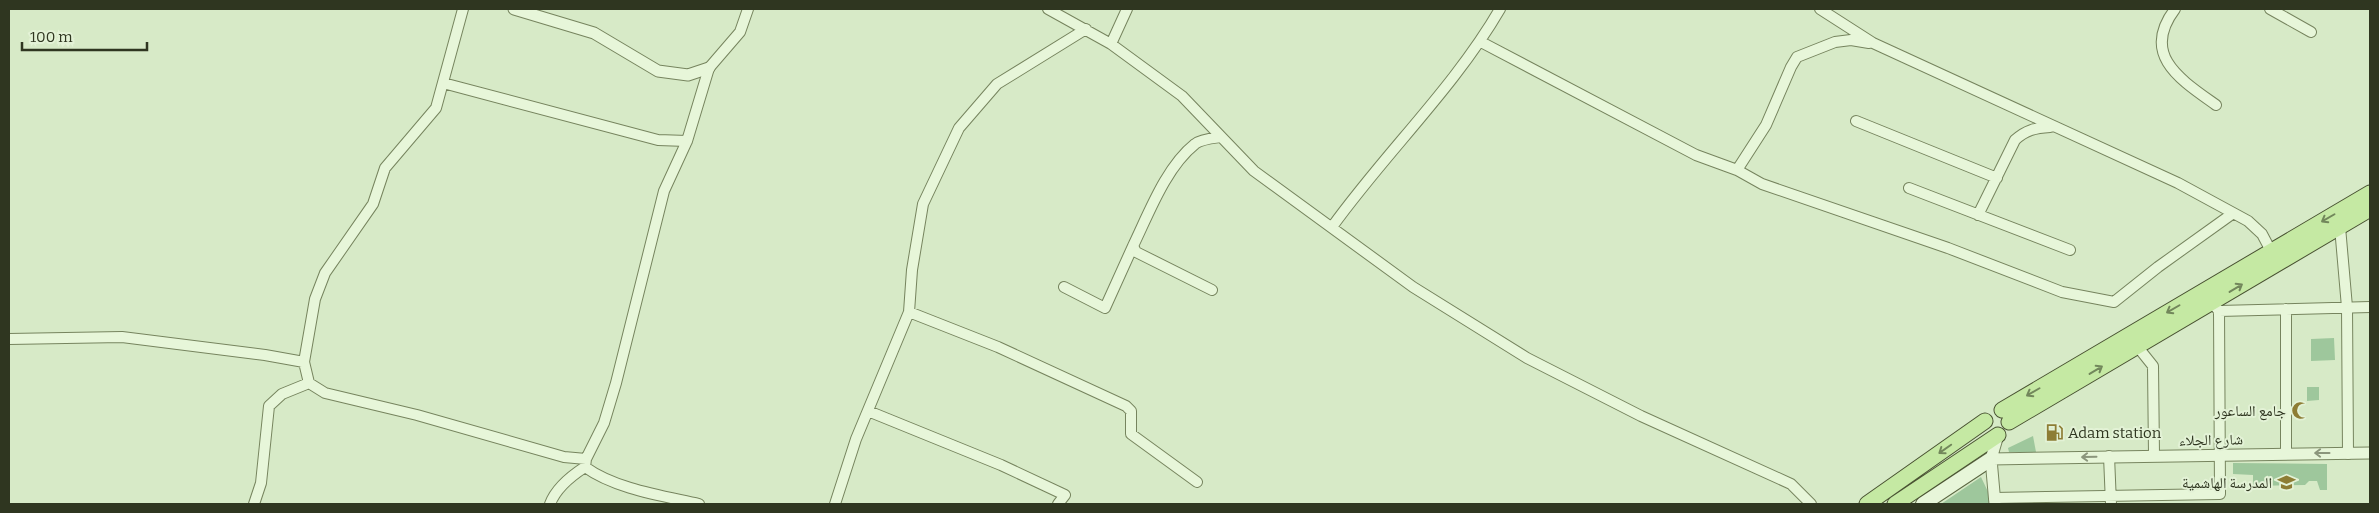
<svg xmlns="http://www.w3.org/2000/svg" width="2379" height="513" font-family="Bitter,'Noto Naskh Arabic',serif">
  <rect width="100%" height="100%" fill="#d7eac7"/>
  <!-- green -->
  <path fill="#9ec79c" d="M 2334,338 L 2335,360 L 2311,361 L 2311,339 Z
    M 2307,387 L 2319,387 L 2319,400 L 2307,401 Z
    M 2033,436 L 2036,452 L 2009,452 L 2008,448 Z
    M 2233,463 L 2327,464 L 2327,490 L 2320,490 L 2317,481 L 2309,481 L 2305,485 L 2253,486 L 2253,475 L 2233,474 Z
    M 1981,477 L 1990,496 L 1991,504 L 1941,504 Z"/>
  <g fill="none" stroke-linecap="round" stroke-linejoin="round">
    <defs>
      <path id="minor" d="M 463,9 L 436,108 L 385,168 L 373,204 L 325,273 L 315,299 L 304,362 L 309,383 L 325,393 L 417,415 L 564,457 L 586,459
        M 1048,9 L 1111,44 L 1182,96 L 1254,171 L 1413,287 L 1527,358 L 1641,416 L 1791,484 L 1811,504
        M 1820,9 L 1873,43 L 2178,183 L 2248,221 L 2262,234 L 2271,251
        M 2175,9 C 2140,55 2181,80 2216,105
        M 2270,9 L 2311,32
        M 1481,42 L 1696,155 L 1737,170 L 1762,184 L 1948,248 L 2062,292 L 2114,302 L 2158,267 L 2232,214
        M 1111,44 L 1127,9
        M 443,83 L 658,140 L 687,141
        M 1856,121 L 1997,178
        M 1737,170 L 1766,125 L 1791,67 L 1797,57 L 1835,42 L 1851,40 L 1869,43
        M 1909,188 L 2070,250
        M 1978,215 L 2015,140 C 2026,130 2035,128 2050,127
        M 1332,227 C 1386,152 1454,88 1500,9
        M 2340,227 L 2347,307 L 2348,454
        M 1064,287 L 1105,308 L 1133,246
        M 1212,290 L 1136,252 L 1133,246 C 1149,213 1166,167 1195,144 C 1201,139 1214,138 1221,137
        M 2219,311 L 2370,307
        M 909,312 L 998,347 L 1126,406 L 1131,411 L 1131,434 L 1197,482
        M 9,339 L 122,337 L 265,355 L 304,362
        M 2137,346 L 2153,366 L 2154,455
        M 868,411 L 1001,465 L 1065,495 L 1058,504
        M 2286,453 L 2286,309
        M 2109,456 L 2111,504
        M 1994,498 L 2220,494 L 2219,311 L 2212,303
        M 254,504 L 261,483 L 269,406 L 282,394 L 309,383
        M 550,504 C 556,488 571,476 585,467
        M 699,504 C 664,496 615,489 585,467 L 586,459 L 604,423 L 616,383 L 664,191 L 687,141 L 709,68 L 740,32 L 748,9
        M 835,504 L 856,439 L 909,312 L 912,270 L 923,204 L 959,128 L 997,84 L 1086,29"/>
      <path id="tertiary" d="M 514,9 L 594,33 L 658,71 L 688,75 L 709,68
        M 1991,459 L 2370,453
        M 1995,504 L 1991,459 L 1998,435"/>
      <path id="secondary" d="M 1923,504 L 1991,459"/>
      <path id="primary" d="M 2002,410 L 2370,193
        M 2009,422 L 2370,209
        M 1867,504 L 1985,421
        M 1895,504 L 1998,435"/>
    </defs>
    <!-- minor casing -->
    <use href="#minor" stroke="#76845e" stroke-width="12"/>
    <!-- tertiary casing -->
    <use href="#tertiary" stroke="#76845e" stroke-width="13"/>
    <!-- secondary casing -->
    <use href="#secondary" stroke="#5a6641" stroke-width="16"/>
    <!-- primary casing -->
    <use href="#primary" stroke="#495232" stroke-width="17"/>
    <!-- minor -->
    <use href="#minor" stroke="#e7f6d9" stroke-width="10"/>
    <!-- tertiary -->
    <use href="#tertiary" stroke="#e7f6d9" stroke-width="11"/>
    <!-- secondary -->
    <use href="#secondary" stroke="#e7f6d9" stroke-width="14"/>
    <!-- primary -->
    <use href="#primary" stroke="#c5e9a3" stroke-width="15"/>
  </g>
  <!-- one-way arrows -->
  <defs><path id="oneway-shaft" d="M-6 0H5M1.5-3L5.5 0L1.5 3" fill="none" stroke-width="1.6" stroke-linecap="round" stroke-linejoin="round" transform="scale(1.25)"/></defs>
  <g stroke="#72875b">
    <use href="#oneway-shaft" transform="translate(2328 218) rotate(150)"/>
    <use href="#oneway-shaft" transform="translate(2236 288) rotate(-31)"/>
    <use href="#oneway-shaft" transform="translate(2173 309) rotate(150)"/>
    <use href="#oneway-shaft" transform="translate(2096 370) rotate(-31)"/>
    <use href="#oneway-shaft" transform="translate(2033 392) rotate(150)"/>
    <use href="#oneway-shaft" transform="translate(1945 449) rotate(145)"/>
  </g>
  <g stroke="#8b967c">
    <use href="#oneway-shaft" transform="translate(2322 453) rotate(-180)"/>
    <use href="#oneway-shaft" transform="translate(2089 457) rotate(179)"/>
  </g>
  <!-- icons -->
  <defs>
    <symbol id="mosque-bare" viewBox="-9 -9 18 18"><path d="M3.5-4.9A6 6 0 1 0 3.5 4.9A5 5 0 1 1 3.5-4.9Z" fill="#8d7d34" stroke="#e3f2d6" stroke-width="2.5" paint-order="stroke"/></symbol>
    <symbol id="fuel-bare" viewBox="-9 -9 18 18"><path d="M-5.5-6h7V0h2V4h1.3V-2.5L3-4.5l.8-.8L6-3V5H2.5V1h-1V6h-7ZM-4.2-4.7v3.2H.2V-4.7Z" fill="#8d7d34" stroke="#e3f2d6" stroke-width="2.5" paint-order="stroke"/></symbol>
    <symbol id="school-bare" viewBox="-9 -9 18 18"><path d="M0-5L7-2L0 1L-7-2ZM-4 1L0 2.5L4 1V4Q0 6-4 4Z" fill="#8d7d34" stroke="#e3f2d6" stroke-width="2.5" paint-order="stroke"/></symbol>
  </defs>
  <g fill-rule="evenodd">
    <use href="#mosque-bare" x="2288" y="398" width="25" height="25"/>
    <use href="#fuel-bare" x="2042" y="420" width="25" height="25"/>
    <use href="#school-bare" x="2274" y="470" width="25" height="25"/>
  </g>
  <g text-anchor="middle" stroke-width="4" stroke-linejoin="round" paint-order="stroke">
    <!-- poi labels -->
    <g font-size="15" fill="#2f3620" stroke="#e3f2d6" text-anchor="end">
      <text x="2286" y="416">جامع الساعور</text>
      <text x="2068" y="438" text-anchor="start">Adam station</text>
      <text x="2272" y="488">المدرسة الهاشمية</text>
    </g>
    <!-- street labels -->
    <g font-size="15" fill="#2f3620" stroke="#e3f2d6">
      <text transform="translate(2211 440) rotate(-1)" y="5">شارع الجلاء</text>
    </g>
  </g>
  <!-- border -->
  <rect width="2379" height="513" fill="none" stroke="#2f3620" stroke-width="20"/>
  <!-- scale -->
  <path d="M22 42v8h125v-8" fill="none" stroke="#2f3620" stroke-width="2.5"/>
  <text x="30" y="42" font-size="15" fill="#2f3620" stroke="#e3f2d6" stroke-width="4" paint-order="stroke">100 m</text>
</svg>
